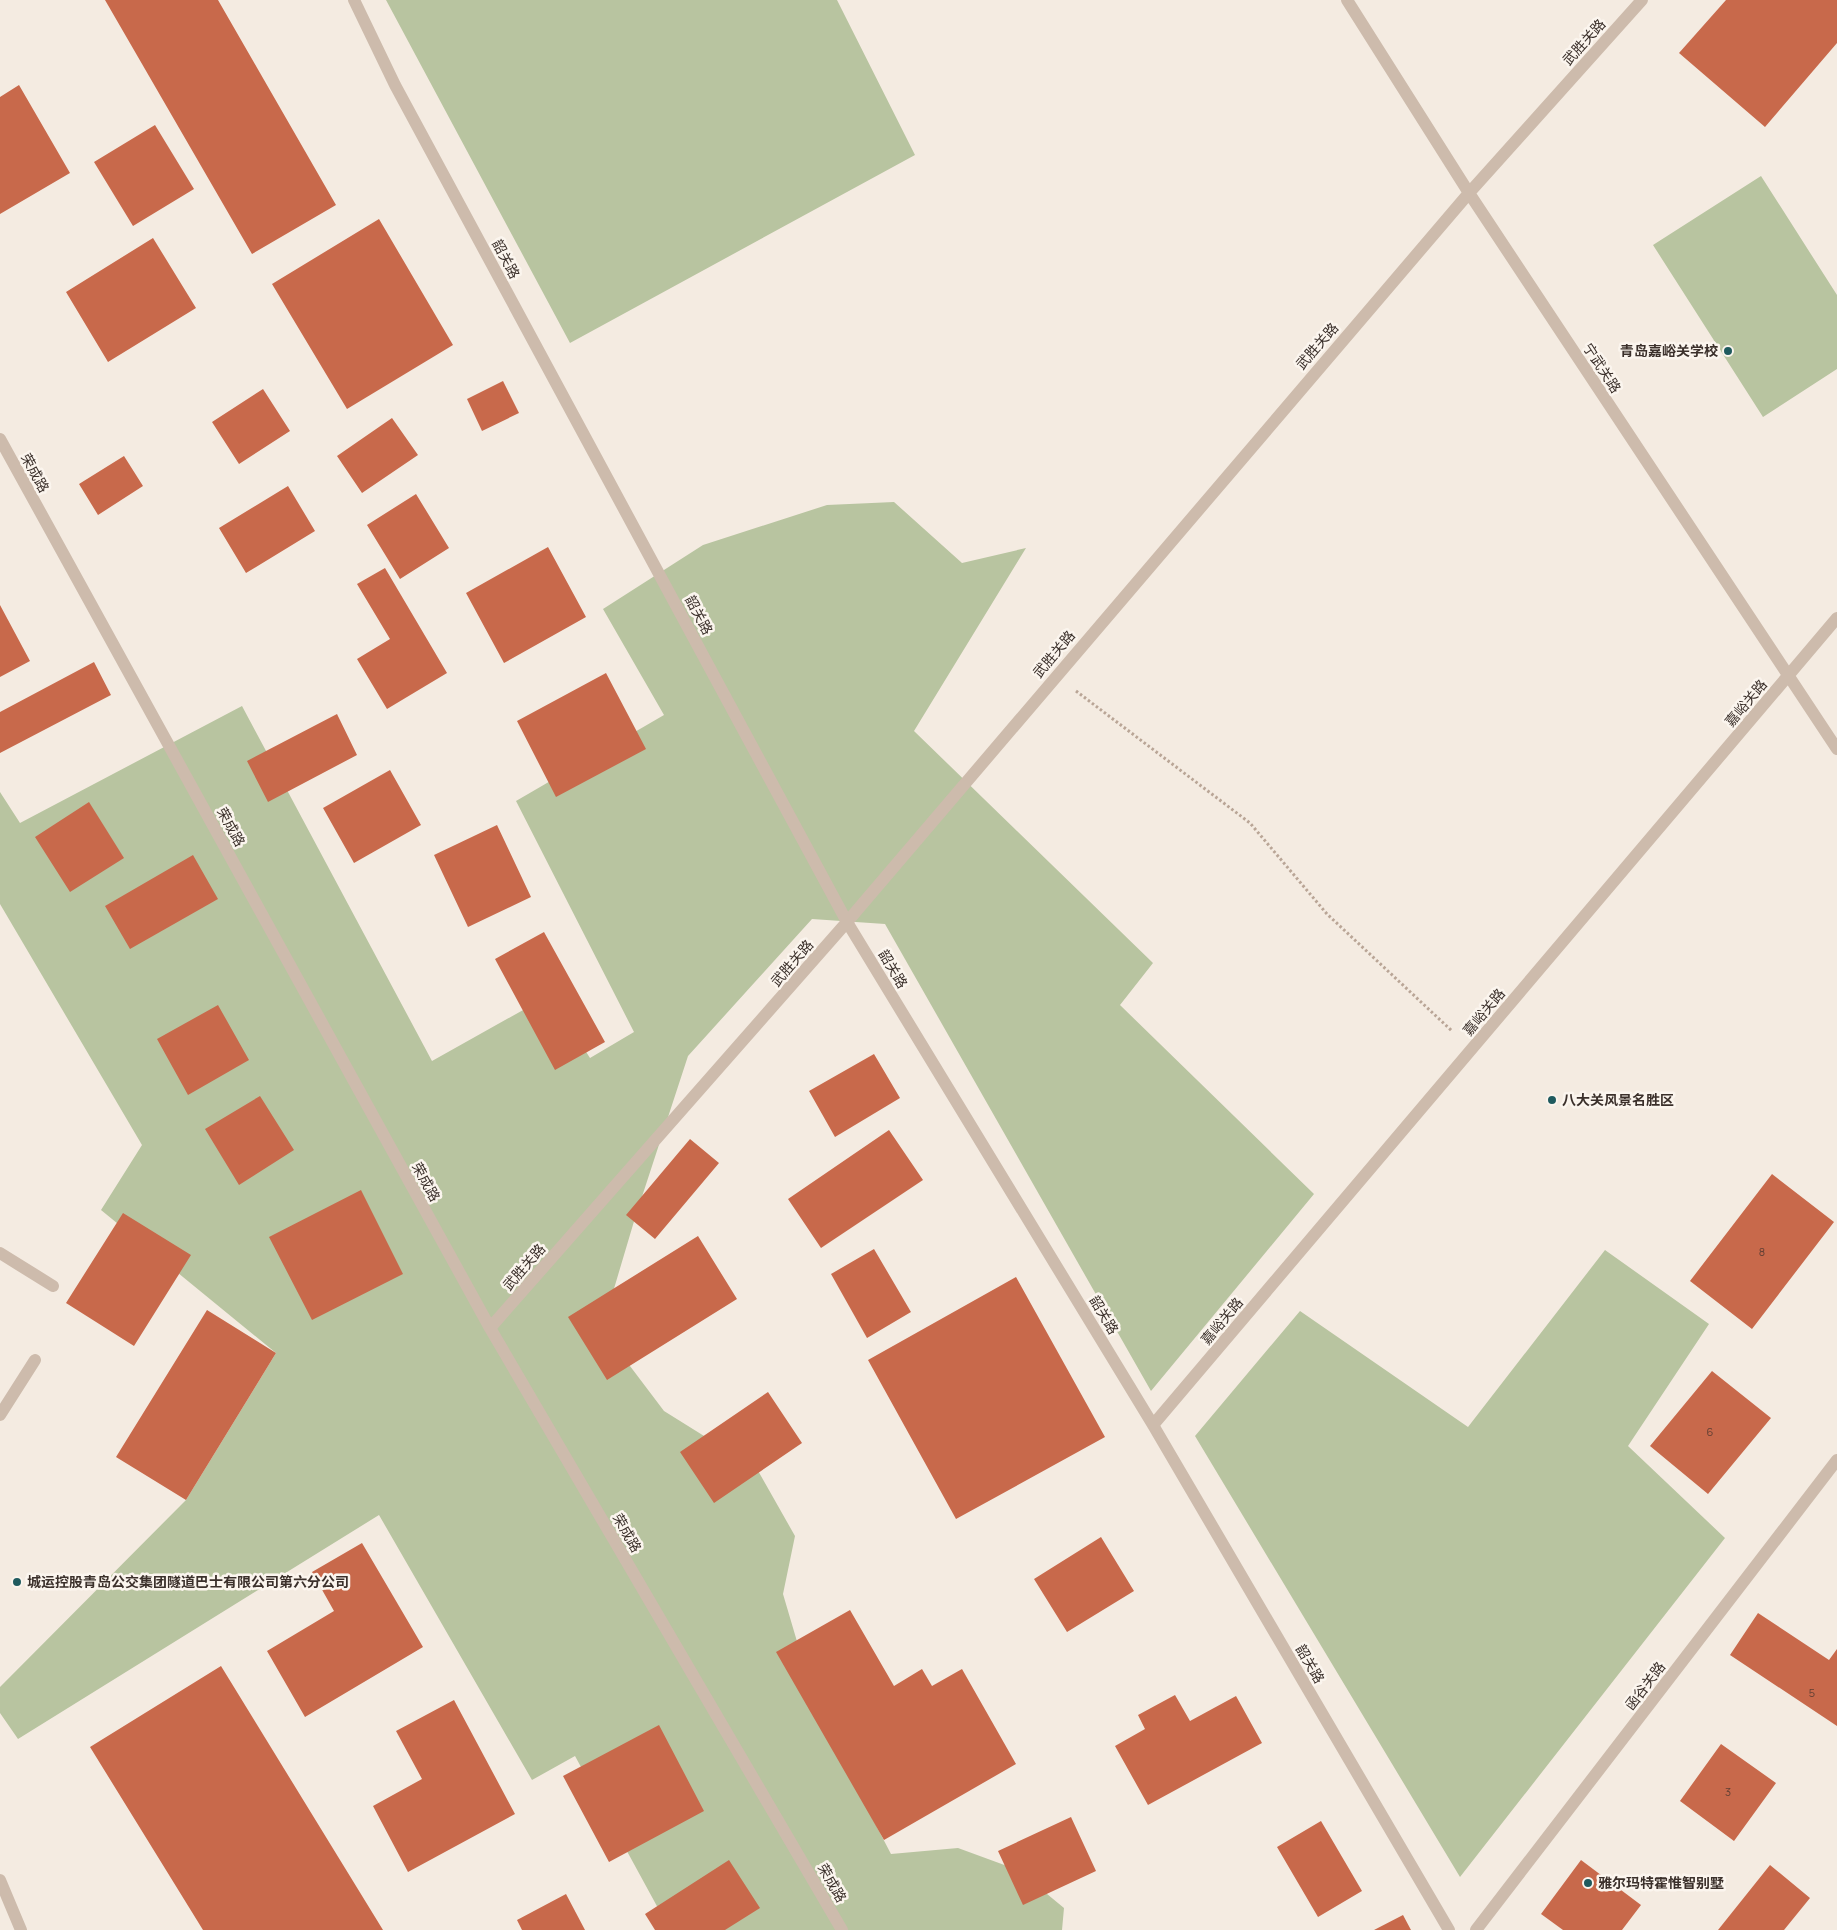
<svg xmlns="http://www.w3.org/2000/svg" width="1837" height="1930" font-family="Manrope,'Noto Sans SC',sans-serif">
  <rect width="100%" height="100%" fill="#f4ebe1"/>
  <!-- green -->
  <path fill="#b8c4a0" d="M 386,0 L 837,0 L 915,155 L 570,343 Z
    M 1761,176 L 1837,295 L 1837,369 L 1763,417 L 1653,245 Z
    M 894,502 L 962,563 L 1026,548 L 914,731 L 1153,963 L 1120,1005 L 1314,1194 L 1151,1391 L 885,924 L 812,919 L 688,1056 L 635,1218 L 602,1329 L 664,1411 L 757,1469 L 795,1536 L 783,1594 L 819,1716 L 891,1854 L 958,1848 L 1018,1870 L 1064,1908 L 1062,1930 L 670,1930 L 575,1756 L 532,1780 L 379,1515 L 18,1739 L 0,1713 L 0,1687 L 186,1500 L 276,1353 L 101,1210 L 142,1145 L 0,904 L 0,792 L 20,823 L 242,706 L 432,1061 L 550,995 L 590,1058 L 634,1032 L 516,801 L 664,715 L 603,609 L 703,545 L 827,505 Z
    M 1605,1250 L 1709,1324 L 1628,1446 L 1725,1538 L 1460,1877 L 1195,1436 L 1300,1311 L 1468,1427 Z"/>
  <!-- building -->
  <path fill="#c8694b" d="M 105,0 L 218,0 L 336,205 L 252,254 Z
    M 1726,0 L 1837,0 L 1837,43 L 1765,127 L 1679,53 Z
    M 19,85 L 70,173 L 0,214 L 0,97 Z
    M 155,125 L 194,189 L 133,226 L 94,162 Z
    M 379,219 L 453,345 L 347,409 L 272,284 Z
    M 153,238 L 196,308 L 108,362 L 66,292 Z
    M 503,381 L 519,413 L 482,431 L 467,399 Z
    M 263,389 L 290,431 L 239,464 L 212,422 Z
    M 392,418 L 418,455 L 362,493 L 337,456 Z
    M 124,456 L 143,486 L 98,515 L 79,484 Z
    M 288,486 L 315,531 L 246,573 L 219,528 Z
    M 416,494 L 449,548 L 400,579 L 367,525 Z
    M 548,547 L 586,617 L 504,663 L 466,593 Z
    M 385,568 L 447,673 L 387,709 L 357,659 L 390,639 L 357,584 Z
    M 0,605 L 30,661 L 0,677 Z
    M 94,662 L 111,695 L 0,753 L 0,712 Z
    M 606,673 L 646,749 L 556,797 L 517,721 Z
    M 337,714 L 357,755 L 268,802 L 247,761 Z
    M 390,770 L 421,825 L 354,863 L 323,808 Z
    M 89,802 L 124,858 L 70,892 L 35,837 Z
    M 497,825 L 531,897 L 468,927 L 434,855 Z
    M 193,855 L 218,899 L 130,949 L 105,906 Z
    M 544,932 L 605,1042 L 555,1070 L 495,959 Z
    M 218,1005 L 249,1060 L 188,1095 L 157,1039 Z
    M 874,1054 L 900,1098 L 835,1137 L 809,1091 Z
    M 260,1096 L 294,1150 L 239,1185 L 205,1129 Z
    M 889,1130 L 923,1180 L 821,1248 L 788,1199 Z
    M 690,1139 L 719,1163 L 655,1239 L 626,1215 Z
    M 1772,1174 L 1834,1222 L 1752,1329 L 1690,1281 Z
    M 361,1190 L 403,1274 L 312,1320 L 269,1237 Z
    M 123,1213 L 191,1255 L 134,1346 L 66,1303 Z
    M 698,1236 L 737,1299 L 607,1380 L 568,1317 Z
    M 874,1249 L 911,1312 L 867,1338 L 831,1274 Z
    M 1016,1277 L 1105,1437 L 956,1519 L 868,1360 Z
    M 207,1310 L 276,1353 L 186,1500 L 116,1457 Z
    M 1712,1371 L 1771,1418 L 1708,1494 L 1650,1446 Z
    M 768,1392 L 802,1443 L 714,1503 L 680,1452 Z
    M 1101,1537 L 1134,1591 L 1067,1632 L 1034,1579 Z
    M 362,1543 L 423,1647 L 305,1717 L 267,1651 L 334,1611 L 312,1572 Z
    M 850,1610 L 894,1686 L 922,1669 L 932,1686 L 962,1669 L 1016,1764 L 884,1840 L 776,1652 Z
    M 1758,1613 L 1829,1660 L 1837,1649 L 1837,1726 L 1730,1655 Z
    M 221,1666 L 383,1930 L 203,1930 L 90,1747 Z
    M 1175,1695 L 1190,1721 L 1236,1696 L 1262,1743 L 1148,1805 L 1115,1746 L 1145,1729 L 1138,1715 Z
    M 454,1700 L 515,1814 L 408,1872 L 373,1806 L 422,1779 L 396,1731 Z
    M 659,1725 L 704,1811 L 609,1862 L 563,1776 Z
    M 1721,1744 L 1776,1783 L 1734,1841 L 1680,1801 Z
    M 1071,1817 L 1096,1871 L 1023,1905 L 998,1851 Z
    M 1321,1821 L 1362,1891 L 1318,1917 L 1277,1847 Z
    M 729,1860 L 760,1908 L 725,1930 L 655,1930 L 645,1914 Z
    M 1581,1860 L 1641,1905 L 1622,1930 L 1563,1930 L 1541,1914 Z
    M 1770,1865 L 1810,1898 L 1784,1930 L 1718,1930 Z
    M 566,1894 L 585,1930 L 522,1930 L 517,1920 Z
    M 1403,1915 L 1411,1930 L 1374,1930 Z"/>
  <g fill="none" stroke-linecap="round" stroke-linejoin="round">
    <!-- path -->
    <path stroke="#b9a596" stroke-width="3" stroke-dasharray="2.5 2.5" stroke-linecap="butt" d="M 1076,691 L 1250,823 L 1327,914 L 1452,1031"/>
    <!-- minor -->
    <path stroke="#cdbbac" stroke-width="12" d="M 354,0 L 395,85 L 847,922 L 1153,1425 L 1449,1930
      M 1347,0 L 1469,193 L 1837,749
      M 0,439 L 490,1328 L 842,1930
      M 0,1253 L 53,1286
      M 490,1328 L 847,922 L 1469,193 L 1642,0
      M 0,1415 L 35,1360
      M 1153,1425 L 1837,618
      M 1476,1930 L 1837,1460"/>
    <!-- tertiary -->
    <path stroke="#cdbbac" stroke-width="12" d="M 0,1880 L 21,1930"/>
  </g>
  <!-- markers -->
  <g fill="#1f5a5e" stroke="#fbf5ee" stroke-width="2">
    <circle cx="1728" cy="351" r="5"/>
    <circle cx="1552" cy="1100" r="5"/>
    <circle cx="17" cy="1582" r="5"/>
    <circle cx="1588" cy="1883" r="5"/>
  </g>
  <g text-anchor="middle" stroke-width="5" stroke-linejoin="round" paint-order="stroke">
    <!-- number labels -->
    <g font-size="11" fill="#5e3e33">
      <text x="1762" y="1256">8</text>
      <text x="1710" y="1436">6</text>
      <text x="1812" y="1697">5</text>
      <text x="1728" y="1796">3</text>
    </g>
    <!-- street labels -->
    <g font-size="14" fill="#3b302b" stroke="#fbf5ee">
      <text transform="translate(1584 42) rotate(-48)" y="5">武胜关路</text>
      <text transform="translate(506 259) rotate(62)" y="5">韶关路</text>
      <text transform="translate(1317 346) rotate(-49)" y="5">武胜关路</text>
      <text transform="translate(1602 368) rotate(57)" y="5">宁武关路</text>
      <text transform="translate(35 473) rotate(61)" y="5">荣成路</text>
      <text transform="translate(699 615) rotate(62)" y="5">韶关路</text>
      <text transform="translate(1054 654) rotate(-50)" y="5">武胜关路</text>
      <text transform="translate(1746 703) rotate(-50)" y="5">嘉峪关路</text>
      <text transform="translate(231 827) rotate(61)" y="5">荣成路</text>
      <text transform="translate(792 963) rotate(-49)" y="5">武胜关路</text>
      <text transform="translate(893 969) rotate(59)" y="5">韶关路</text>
      <text transform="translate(1484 1012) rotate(-50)" y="5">嘉峪关路</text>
      <text transform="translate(426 1182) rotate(61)" y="5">荣成路</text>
      <text transform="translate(524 1267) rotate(-49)" y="5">武胜关路</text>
      <text transform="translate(1104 1315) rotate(59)" y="5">韶关路</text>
      <text transform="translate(1222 1321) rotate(-50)" y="5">嘉峪关路</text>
      <text transform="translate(627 1533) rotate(60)" y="5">荣成路</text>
      <text transform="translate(1310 1664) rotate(60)" y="5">韶关路</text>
      <text transform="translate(1645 1686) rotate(-53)" y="5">函谷关路</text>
      <text transform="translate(832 1883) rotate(60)" y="5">荣成路</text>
    </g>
    <!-- poi labels -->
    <g font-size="14" font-weight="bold" fill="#3b302b" stroke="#fbf5ee" text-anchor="start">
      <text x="1718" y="356" text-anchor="end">青岛嘉峪关学校</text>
      <text x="1562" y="1105">八大关风景名胜区</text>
      <text x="27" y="1587">城运控股青岛公交集团隧道巴士有限公司第六分公司</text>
      <text x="1598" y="1888">雅尔玛特霍惟智别墅</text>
    </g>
  </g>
</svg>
